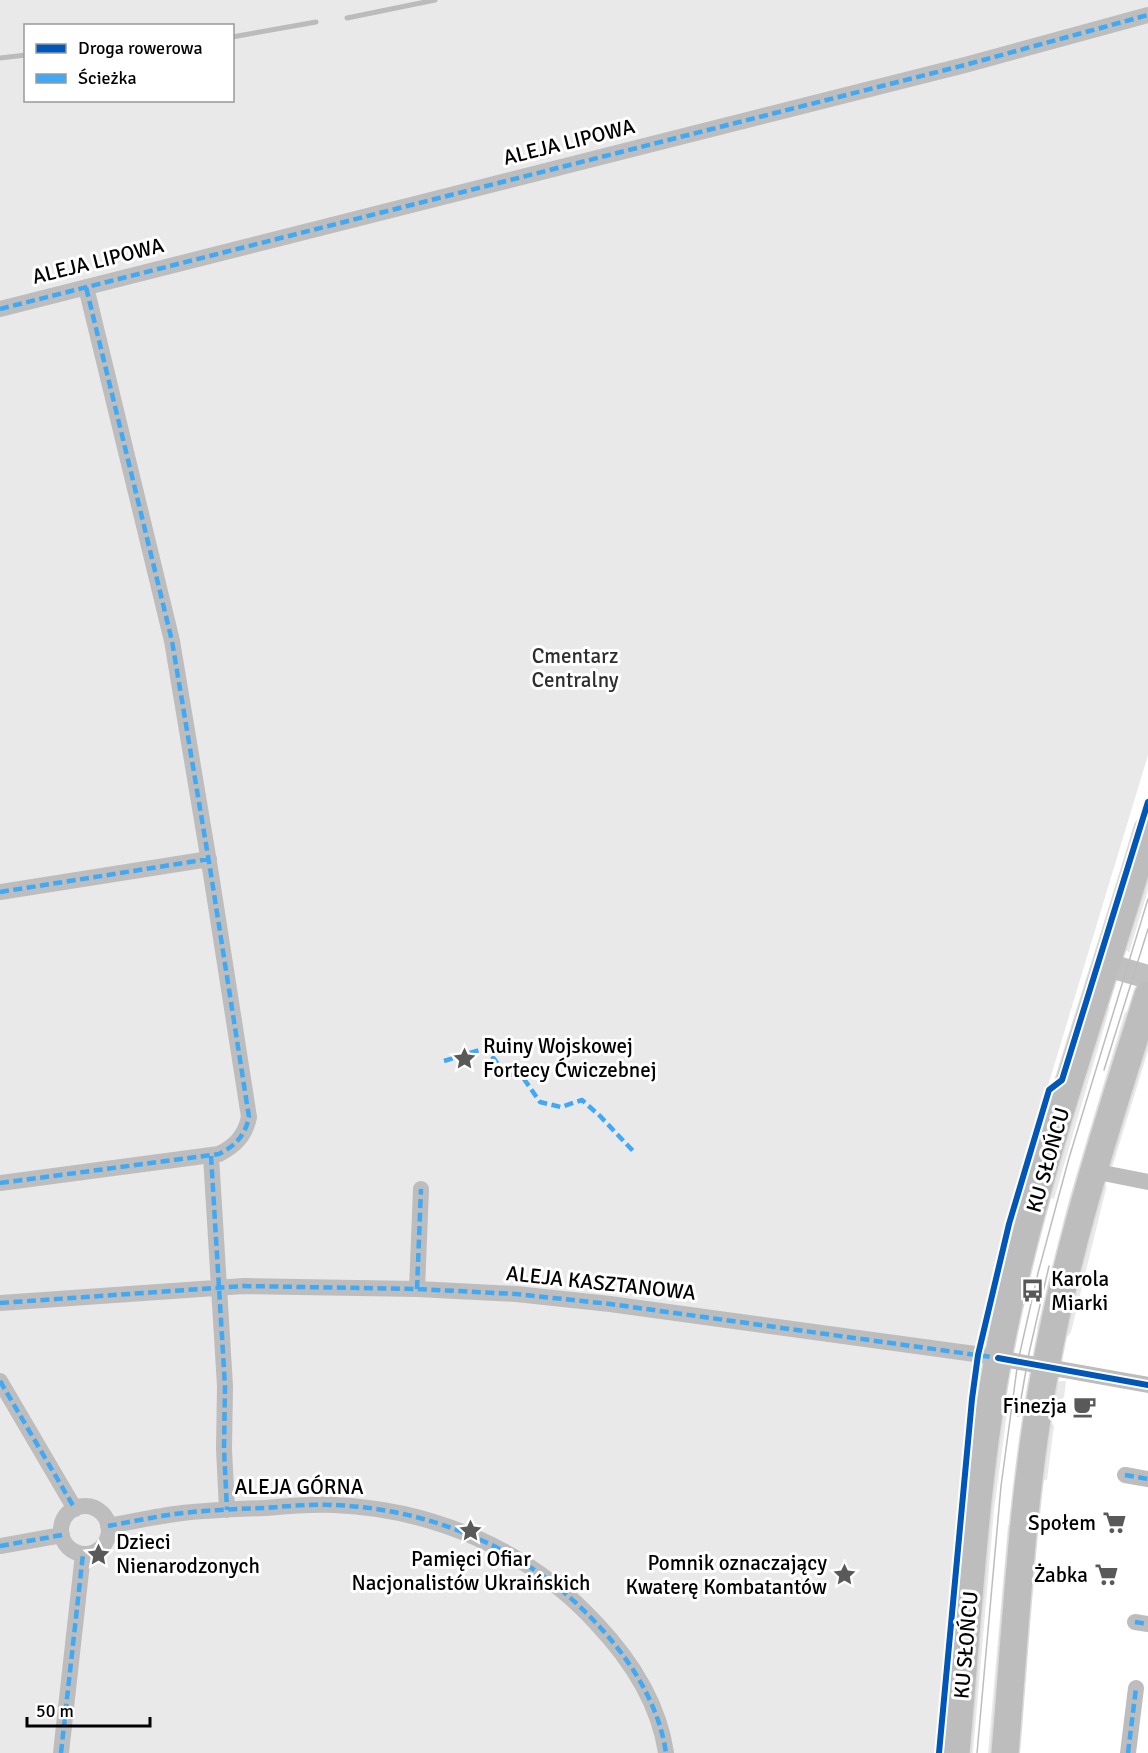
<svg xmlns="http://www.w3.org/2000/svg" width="1148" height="1753" font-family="Signika,sans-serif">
  <rect width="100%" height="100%" fill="#fff"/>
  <!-- green -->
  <path fill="#e9e9e9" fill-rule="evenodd" d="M 0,0 L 1148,0 L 1148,755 L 995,1261 L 975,1354 L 936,1753 L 0,1753 ZM 26,26 L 232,26 L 232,100 L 26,100 Z
    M 1148,860 L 1148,890 L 1129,953 L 1124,947 Z
    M 1103,1005 L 1110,1007 L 1054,1199 L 1046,1197 Z
    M 1125,1012 L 1134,1015 L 1046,1331 L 1037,1329 L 1068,1203 Z
    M 1148,1020 L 1148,1051 L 1112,1168 L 1110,1163 Z
    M 1107,1185 L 1071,1332 L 1068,1336 L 1061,1335 L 1101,1189 Z
    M 1061,1381 L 1066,1381 L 1064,1397 L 1055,1405 L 1048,1404 L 1054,1384 Z
    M 998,1411 L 1007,1413 L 994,1510 L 973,1753 L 965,1753 Z
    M 1049,1419 L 1054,1426 L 1047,1480 L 1038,1479 Z
    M 1008,1525 L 1018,1525 L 998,1753 L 988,1753 Z"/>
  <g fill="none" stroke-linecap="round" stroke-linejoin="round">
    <!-- stream -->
    <path stroke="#bbb" stroke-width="5" d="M 347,18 L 435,0
      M 232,37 L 316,22
      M 0,58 L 26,55"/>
    <defs>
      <path id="primary" d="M 956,1753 C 969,1612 975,1467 1004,1328 C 1039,1159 1099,995 1148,830
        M 1005,1753 C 1016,1624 1022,1493 1046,1366 C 1069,1239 1110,1117 1148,995"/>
    </defs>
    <!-- primary casing -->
    <use href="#primary" stroke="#dbdbdb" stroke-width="30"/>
    <!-- street -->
    <path stroke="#bdbdbd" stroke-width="16" d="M 0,309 L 965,65 L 1148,15
      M 0,892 L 209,859
      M 211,1156 L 225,1386 L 224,1449 L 227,1510
      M 1093,1171 L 1148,1182
      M 0,1183 L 219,1154 C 235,1146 245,1136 249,1117 L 210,868 L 172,641 L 86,287
      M 417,1289 L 421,1189
      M 0,1303 L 244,1286 L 417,1289 L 516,1294 L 610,1304 L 975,1354 L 1148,1385
      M 0,1381 L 75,1509
      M 1125,1475 L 1148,1479
      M61 1530a24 24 0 1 1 48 0a24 24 0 1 1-48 0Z
      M 108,1526 C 130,1522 153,1517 175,1514 C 205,1510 236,1509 266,1508 C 288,1506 311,1504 334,1505 C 433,1509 529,1550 596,1623 C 630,1659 659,1704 666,1753
      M 0,1546 L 62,1535
      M 1135,1622 L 1148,1624
      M 61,1753 L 83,1554
      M 1128,1753 L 1136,1688"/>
    <!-- secondary -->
    <path stroke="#c0c0c0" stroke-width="24" d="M 1107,965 L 1148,977"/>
    <!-- primary -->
    <use href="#primary" stroke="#bdbdbd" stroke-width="27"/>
    <!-- tram -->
    <path stroke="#bdbdbd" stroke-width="1.5" d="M 1104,1070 L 1148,929
      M 1018,1416 L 1029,1353 L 1049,1266
      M 977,1753 L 1001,1486 L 1018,1361 L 1038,1273 L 1069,1158 L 1148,899"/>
    <!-- quiet -->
    <path stroke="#3fa9f5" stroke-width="4.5" stroke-dasharray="9 4.5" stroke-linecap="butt" d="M 0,309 L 965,65 L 1148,15
      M 0,892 L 209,859
      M 444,1061 L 486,1048 L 504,1072 L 524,1079 L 540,1102 L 561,1107 L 582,1100 L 600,1116 L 633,1151
      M 211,1156 L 225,1386 L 224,1449 L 227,1510
      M 0,1183 L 219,1154 C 235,1146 245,1136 249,1117 L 210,868 L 172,641 L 86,287
      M 417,1289 L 421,1189
      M 0,1303 L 244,1286 L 417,1289 L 516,1294 L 610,1304 L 998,1358
      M 0,1381 L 75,1509
      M 1125,1475 L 1148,1479
      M 108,1526 C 130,1522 153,1517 175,1514 C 205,1510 236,1509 266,1508 C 288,1506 311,1504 334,1505 C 433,1509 529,1550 596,1623 C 630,1659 659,1704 666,1753
      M 0,1546 L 62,1535
      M 1135,1622 L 1148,1624
      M 61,1753 L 83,1554
      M 1128,1753 L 1136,1688"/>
    <defs>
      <path id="cycleway" d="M 998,1358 L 1148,1385
        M 939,1753 L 972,1399 L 978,1355 L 1009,1224 L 1049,1090 L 1062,1080 L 1148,802"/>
    </defs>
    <!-- cycleway casing -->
    <use href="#cycleway" stroke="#fff" stroke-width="10"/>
    <!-- cycleway -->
    <use href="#cycleway" stroke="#0057b8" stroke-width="6"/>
  </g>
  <!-- icons -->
  <defs>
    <symbol id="sight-bare" viewBox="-9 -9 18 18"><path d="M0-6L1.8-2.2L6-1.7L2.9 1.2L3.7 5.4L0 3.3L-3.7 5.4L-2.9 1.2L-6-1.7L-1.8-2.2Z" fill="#595959" stroke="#fff" stroke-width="2.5" paint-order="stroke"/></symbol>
    <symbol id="bus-bare" viewBox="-9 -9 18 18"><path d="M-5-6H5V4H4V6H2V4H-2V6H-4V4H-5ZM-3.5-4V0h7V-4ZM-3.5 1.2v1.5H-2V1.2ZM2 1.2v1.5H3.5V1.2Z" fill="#595959" stroke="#fff" stroke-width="2.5" paint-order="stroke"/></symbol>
    <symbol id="cafe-bare" viewBox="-9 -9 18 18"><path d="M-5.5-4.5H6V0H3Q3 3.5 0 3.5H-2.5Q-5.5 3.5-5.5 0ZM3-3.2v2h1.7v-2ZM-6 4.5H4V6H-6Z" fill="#595959" stroke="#fff" stroke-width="2.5" paint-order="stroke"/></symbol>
    <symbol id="supermarket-bare" viewBox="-9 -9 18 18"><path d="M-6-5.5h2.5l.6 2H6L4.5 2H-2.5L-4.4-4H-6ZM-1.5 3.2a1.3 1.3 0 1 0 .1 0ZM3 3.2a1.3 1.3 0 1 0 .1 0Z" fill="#595959" stroke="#fff" stroke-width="2.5" paint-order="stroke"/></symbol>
  </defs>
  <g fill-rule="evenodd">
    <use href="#sight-bare" x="448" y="1042" width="33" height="33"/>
    <use href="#bus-bare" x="1016" y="1274" width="33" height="33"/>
    <use href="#cafe-bare" x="1068" y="1390" width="33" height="33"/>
    <use href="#supermarket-bare" x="1098" y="1506" width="33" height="33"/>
    <use href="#sight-bare" x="454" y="1514" width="33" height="33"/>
    <use href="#sight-bare" x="82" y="1538" width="33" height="33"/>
    <use href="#sight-bare" x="828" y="1558" width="33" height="33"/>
    <use href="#supermarket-bare" x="1090" y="1558" width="33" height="33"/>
  </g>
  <g text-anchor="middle" stroke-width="6" stroke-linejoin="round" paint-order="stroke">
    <!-- street labels -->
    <g font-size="21" fill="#000" stroke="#fff">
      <text transform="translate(569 142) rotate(-14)" y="7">ALEJA LIPOWA</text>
      <text transform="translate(98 261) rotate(-14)" y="7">ALEJA LIPOWA</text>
      <text transform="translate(1048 1160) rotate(-74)" y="7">KU SŁOŃCU</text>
      <text transform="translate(601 1283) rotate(6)" y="7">ALEJA KASZTANOWA</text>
      <text x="299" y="1494">ALEJA GÓRNA</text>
      <text transform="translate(966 1645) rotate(-85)" y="7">KU SŁOŃCU</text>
    </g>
    <!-- park labels -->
    <g font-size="21" fill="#2e2e2e" stroke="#fff">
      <text x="575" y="663">Cmentarz<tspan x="575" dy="24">Centralny</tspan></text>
    </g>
    <!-- poi labels -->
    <g font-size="21" fill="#000" stroke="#fff" text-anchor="end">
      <text x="483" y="1053" text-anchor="start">Ruiny Wojskowej<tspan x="483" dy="24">Fortecy Ćwiczebnej</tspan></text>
      <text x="1051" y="1286" text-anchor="start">Karola<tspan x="1051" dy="24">Miarki</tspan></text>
      <text x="1067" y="1413">Finezja</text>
      <text x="1096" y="1530">Społem</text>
      <text x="116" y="1549" text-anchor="start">Dzieci<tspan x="116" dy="24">Nienarodzonych</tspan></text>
      <text x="471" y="1566" text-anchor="middle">Pamięci Ofiar<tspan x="471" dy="24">Nacjonalistów Ukraińskich</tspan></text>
      <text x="827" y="1570">Pomnik oznaczający<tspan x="827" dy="24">Kwaterę Kombatantów</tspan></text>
      <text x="1088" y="1582">Żabka</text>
    </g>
  </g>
  <!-- legend -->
  <rect x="24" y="24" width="210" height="78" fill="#ffffff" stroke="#999999" stroke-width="1.5"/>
  <rect x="36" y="44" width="30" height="9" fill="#0057b8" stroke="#999999" stroke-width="1.5"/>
  <text x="78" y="54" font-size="18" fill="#000000">Droga rowerowa</text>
  <rect x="36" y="74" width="30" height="9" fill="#3fa9f5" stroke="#999999" stroke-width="1.5"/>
  <text x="78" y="84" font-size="18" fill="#000000">Ścieżka</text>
  <!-- scale -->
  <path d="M27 1717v9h123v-9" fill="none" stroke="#000000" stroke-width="3"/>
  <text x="36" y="1717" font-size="18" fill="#000000" stroke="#ffffff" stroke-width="4.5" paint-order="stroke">50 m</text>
</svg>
